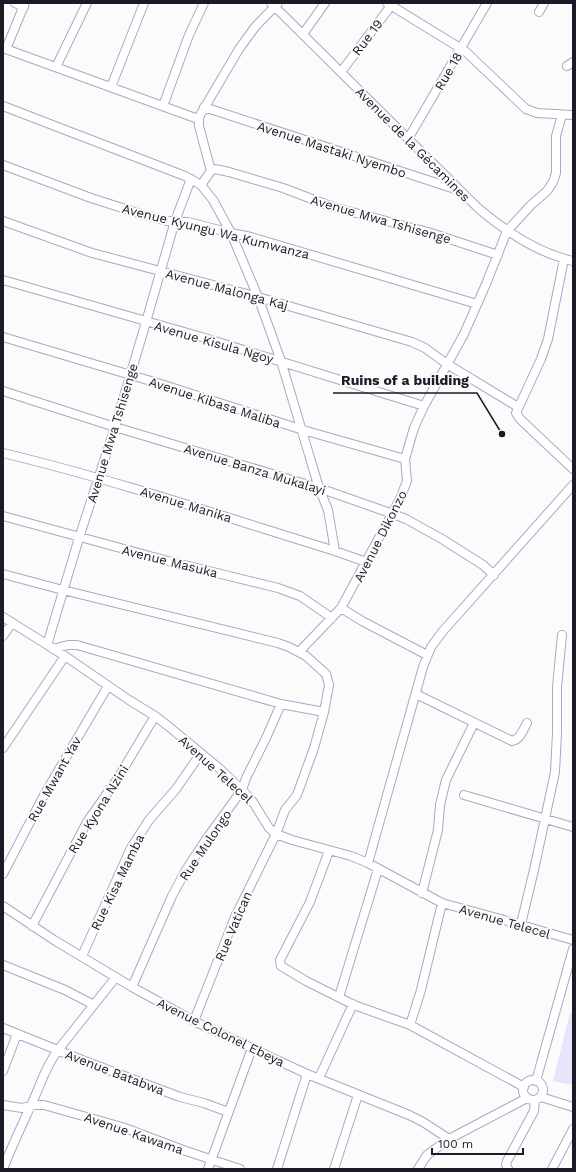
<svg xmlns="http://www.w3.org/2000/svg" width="576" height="1172" font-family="'Work Sans',sans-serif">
  <rect width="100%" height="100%" fill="#fbfbfb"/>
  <!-- green -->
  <path fill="#e7e4fc" d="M 570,1013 L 573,1014 L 573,1085 L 553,1081 Z"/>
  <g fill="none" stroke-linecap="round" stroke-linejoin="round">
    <defs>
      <path id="minor" d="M 15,3 L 24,7
        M 271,3 L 478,208 C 505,231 538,253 573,261
        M 387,3 L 465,51 L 526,109 L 537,113 L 573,115
        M 539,12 L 544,3
        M 303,34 L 325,3
        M 3,48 L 198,119
        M 6,49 L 25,3
        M 567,66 L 573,62
        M 56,67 L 87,3
        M 341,72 L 393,3
        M 111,87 L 144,3
        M 3,106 L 185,176 L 201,185 L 213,200 L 231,233 L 258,297 L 281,361 L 319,488 L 328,510 L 335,551
        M 163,106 L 189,35 L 204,3
        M 204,107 L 458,190
        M 408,139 L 487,3
        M 3,165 L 91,198 L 141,214 L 167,221 L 188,222 L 231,233 L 251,237 L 477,304
        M 211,171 L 199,126 L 199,117 L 239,49 L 255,27 L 278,3
        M 201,185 L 211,171 L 215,169 L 229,172 L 283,188 L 333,207 L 428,232 L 498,255
        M 3,221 L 92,253 L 258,297 L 412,342 L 425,348 L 447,364 L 518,407
        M 564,259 L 548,339 L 541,359 L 516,413 L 520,419 L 573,469
        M 3,280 L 205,338 L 424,406
        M 3,337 L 161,384 L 303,430 L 405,459
        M 3,391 L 115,427 L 319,488 L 393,514 L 406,519 L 442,539 L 483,565 L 494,575
        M 3,453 C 115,480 225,517 335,551 L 366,562
        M 3,516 L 168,561 L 278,588 L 300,596 L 332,618
        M 3,574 L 63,590 L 278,643 L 289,647 L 306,656 L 326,674 L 329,685 L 324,712 L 314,748 L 297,795 L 285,810 L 276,834 L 235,917 L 194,1021
        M 341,608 L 362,621 L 427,655
        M 3,617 L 65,656 L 129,700 L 155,716 L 168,726 L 219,768 L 246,794 L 253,802 L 269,828 L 276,834 L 292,840 L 351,856 L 368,863 L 442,903 L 497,918 L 573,940
        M 3,636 L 12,623
        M 47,645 L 79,538 L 115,427 L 146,322 L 175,221 L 191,179
        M 53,649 L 68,645 L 77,645 L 281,704 L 324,712
        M 299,652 L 341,608 L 400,499 L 407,481 L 405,459 L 414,428 L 424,406 L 464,334 L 486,284 L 507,231 L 531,205 L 547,191 L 553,182 L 556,173 L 556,136 L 562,115
        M 416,694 L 512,741 C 520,740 523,730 527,723
        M 3,748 L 65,656
        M 464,795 L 573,827
        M 329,851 L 310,902 L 280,960 L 281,966 L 306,981 L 354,1005 L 410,1025 L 524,1087
        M 368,863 L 423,667 L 431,647 L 443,631 L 573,485
        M 3,874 L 44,795 L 108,686
        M 422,893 L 438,830 L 440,805 L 446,780 L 474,723
        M 3,906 L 54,940 L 132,987 L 198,1023 L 307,1074 L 409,1115 L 423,1122 L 449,1139
        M 521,924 L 534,870 L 555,772 L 557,733 L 557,687 L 562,635
        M 32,926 L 87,822 L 118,778 L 155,716
        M 82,956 L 131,848 L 149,820 L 176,789 L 201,753
        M 3,965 L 65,990 L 94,1005
        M 132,987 L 172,896 L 186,870 L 207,838 L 242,790 L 246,778 L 266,738 L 281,704
        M 339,997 L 378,869
        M 410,1025 L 421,990 L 442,903
        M 3,1028 L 82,1060 L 180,1097 L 204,1103 L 228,1112
        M 3,1071 L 17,1034
        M 319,1078 L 353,1004
        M523 1090a10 10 0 1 1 20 0a10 10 0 1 1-20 0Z
        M 536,1081 L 573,949
        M 541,1097 L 573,1107
        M 3,1105 L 22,1108 L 35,1105 L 44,1105 L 122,1127 L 186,1151 L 240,1169
        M 3,1169 C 12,1146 22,1125 32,1103 C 41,1084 45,1067 58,1050 L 116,977
        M 208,1169 L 252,1048
        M 277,1169 L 307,1074
        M 334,1169 L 358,1095
        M 418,1169 L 427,1155 L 449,1139 L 527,1098
        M 508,1169 L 506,1165 L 507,1161 L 534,1111 L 535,1100
        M 552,1169 L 573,1129"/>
    </defs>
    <!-- minor casing -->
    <use href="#minor" stroke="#aba7c7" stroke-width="10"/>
    <!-- minor -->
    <use href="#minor" stroke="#fff" stroke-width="8"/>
  </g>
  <g text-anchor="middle" stroke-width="4" stroke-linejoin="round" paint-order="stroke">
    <!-- street labels -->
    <g font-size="13" fill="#1c1a26" stroke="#fbfbfb">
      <text transform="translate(367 37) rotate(-53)" y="5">Rue 19</text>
      <text transform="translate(448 71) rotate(-60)" y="5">Rue 18</text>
      <text transform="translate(413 144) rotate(45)" y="5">Avenue de la Gécamines</text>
      <text transform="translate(332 149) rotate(18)" y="5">Avenue Mastaki Nyembo</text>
      <text transform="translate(381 219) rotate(16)" y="5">Avenue Mwa Tshisenge</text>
      <text transform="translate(216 231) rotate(14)" y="5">Avenue Kyungu Wa Kumwanza</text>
      <text transform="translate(227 289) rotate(15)" y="5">Avenue Malonga Kaj</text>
      <text transform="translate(214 342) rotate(16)" y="5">Avenue Kisula Ngoy</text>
      <text transform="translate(215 402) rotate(18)" y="5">Avenue Kibasa Maliba</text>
      <text transform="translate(112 433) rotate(-73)" y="5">Avenue Mwa Tshisenge</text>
      <text transform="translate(255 469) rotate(17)" y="5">Avenue Banza Mukalayi</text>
      <text transform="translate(186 504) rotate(17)" y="5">Avenue Manika</text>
      <text transform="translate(380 536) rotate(-63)" y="5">Avenue Dikonzo</text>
      <text transform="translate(170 561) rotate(14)" y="5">Avenue Masuka</text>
      <text transform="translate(216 769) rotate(42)" y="5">Avenue Telecel</text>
      <text transform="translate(54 779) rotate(-61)" y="5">Rue Mwant Yav</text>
      <text transform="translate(98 809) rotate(-58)" y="5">Rue Kyona Nzini</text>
      <text transform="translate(205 845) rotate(-56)" y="5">Rue Mulongo</text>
      <text transform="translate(117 882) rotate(-64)" y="5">Rue Kisa Mamba</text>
      <text transform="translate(505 921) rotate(16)" y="5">Avenue Telecel</text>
      <text transform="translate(233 926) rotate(-67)" y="5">Rue Vatican</text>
      <text transform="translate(221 1032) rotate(26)" y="5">Avenue Colonel Ebeya</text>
      <text transform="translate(115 1072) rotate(21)" y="5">Avenue Batabwa</text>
      <text transform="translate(134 1133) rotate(19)" y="5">Avenue Kawama</text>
    </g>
  </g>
  <!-- callouts -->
  <path fill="none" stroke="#1c1a26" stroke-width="1.5" d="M502 434L477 393H333"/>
  <circle fill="#1c1a26" stroke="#fbfbfb" stroke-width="1.5" cx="502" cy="434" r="4"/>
  <g font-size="14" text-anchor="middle" font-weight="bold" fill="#1c1a26" stroke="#fbfbfb" stroke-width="4" stroke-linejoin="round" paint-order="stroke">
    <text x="405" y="385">Ruins of a building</text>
  </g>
  <!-- border -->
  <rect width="576" height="1172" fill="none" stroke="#1c1a26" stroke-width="8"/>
  <!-- scale -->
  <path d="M432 1148v6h91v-6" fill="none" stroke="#1c1a26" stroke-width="2"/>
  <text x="438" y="1148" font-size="12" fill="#1c1a26" stroke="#fbfbfb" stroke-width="3" paint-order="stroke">100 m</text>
</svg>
